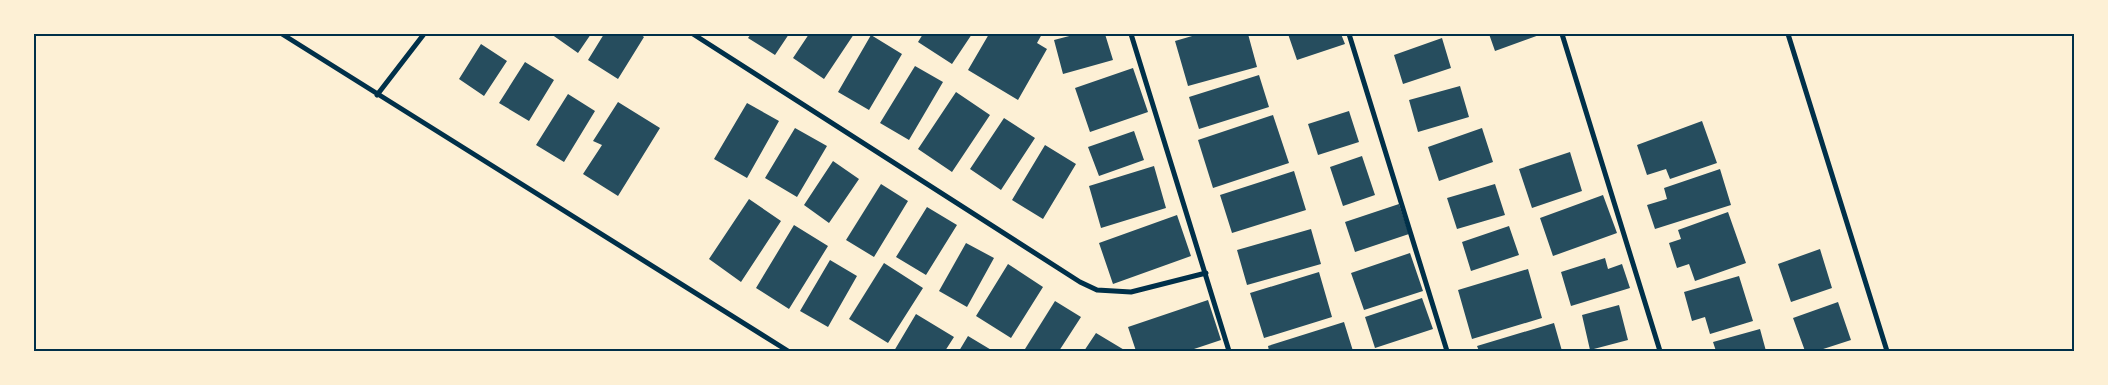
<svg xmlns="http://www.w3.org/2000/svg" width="2108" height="385" font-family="Literata,serif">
  <rect width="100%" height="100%" fill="#fdf0d5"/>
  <!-- building -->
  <path fill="#264d5e" d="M 551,34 L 591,34 L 578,53 Z
    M 604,34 L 640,34 L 644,37 L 618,79 L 588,60 Z
    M 751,34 L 789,34 L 775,55 L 748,38 Z
    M 809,34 L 854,34 L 824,79 L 793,58 Z
    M 923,34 L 972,34 L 952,64 L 918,42 Z
    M 989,34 L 1042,34 L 1037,43 L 1047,49 L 1018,100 L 968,70 Z
    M 1077,34 L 1105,34 L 1113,60 L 1063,74 L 1054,40 Z
    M 1199,34 L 1248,34 L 1257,67 L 1188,86 L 1175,41 Z
    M 1288,34 L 1341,34 L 1345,44 L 1297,60 Z
    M 1489,34 L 1542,34 L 1495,51 Z
    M 871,35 L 902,54 L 869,110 L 838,92 Z
    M 1442,38 L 1451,68 L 1403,84 L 1394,55 Z
    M 481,44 L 507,61 L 484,96 L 459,79 Z
    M 525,62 L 554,80 L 529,121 L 499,103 Z
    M 915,66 L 943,82 L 909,140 L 880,123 Z
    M 1133,68 L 1148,112 L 1090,132 L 1075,88 Z
    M 1259,75 L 1269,107 L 1199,129 L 1189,97 Z
    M 1460,86 L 1469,117 L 1418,132 L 1409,100 Z
    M 956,92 L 990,115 L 952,172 L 918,149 Z
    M 568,94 L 595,111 L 564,162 L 536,145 Z
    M 618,102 L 660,128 L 618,196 L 583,174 L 602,145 L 593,141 Z
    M 747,103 L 779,121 L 747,178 L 714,159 Z
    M 1349,111 L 1359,142 L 1318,155 L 1308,124 Z
    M 1273,115 L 1289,163 L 1213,188 L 1198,140 Z
    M 1004,118 L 1035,138 L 1001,190 L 970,169 Z
    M 1702,121 L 1717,163 L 1670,179 L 1666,169 L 1647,175 L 1637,145 Z
    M 795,128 L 827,146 L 797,197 L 765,178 Z
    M 1482,128 L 1493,162 L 1439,181 L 1428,147 Z
    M 1134,131 L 1144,160 L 1099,176 L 1088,147 Z
    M 1045,145 L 1076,164 L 1043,219 L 1012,200 Z
    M 1570,152 L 1582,191 L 1532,208 L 1519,169 Z
    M 1362,156 L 1375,195 L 1343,206 L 1330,167 Z
    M 833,161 L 859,179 L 829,223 L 804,205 Z
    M 1154,166 L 1166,208 L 1101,228 L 1089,186 Z
    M 1720,169 L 1731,205 L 1655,229 L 1647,205 L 1667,199 L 1664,188 Z
    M 1294,171 L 1306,210 L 1232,233 L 1220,195 Z
    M 881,184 L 908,201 L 874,257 L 846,240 Z
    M 1495,184 L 1505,215 L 1457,229 L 1447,198 Z
    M 1603,195 L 1617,233 L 1553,256 L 1540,218 Z
    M 749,199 L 781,221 L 741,282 L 709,259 Z
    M 1399,204 L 1409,234 L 1355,252 L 1345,222 Z
    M 927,207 L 957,225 L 926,275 L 896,257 Z
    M 1728,212 L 1746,263 L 1695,281 L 1689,264 L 1677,268 L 1669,243 L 1681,239 L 1678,230 Z
    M 1177,215 L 1191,256 L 1113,284 L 1099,243 Z
    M 794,225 L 828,246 L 789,309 L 756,288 Z
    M 1509,226 L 1519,255 L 1471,271 L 1462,242 Z
    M 1311,229 L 1321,264 L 1247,285 L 1237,250 Z
    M 966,243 L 994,258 L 967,307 L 939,291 Z
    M 1820,249 L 1832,288 L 1791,302 L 1778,264 Z
    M 1410,253 L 1423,291 L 1364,310 L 1351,273 Z
    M 1605,258 L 1608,269 L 1622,264 L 1630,288 L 1571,306 L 1561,272 Z
    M 830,260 L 857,276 L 828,327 L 800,311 Z
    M 884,263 L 923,288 L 888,343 L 849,319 Z
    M 1008,264 L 1043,287 L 1011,338 L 976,316 Z
    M 1528,269 L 1542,318 L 1472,339 L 1458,290 Z
    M 1319,272 L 1332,317 L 1264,338 L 1250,293 Z
    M 1739,276 L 1753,321 L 1710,334 L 1705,317 L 1692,321 L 1684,292 Z
    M 1422,298 L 1433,329 L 1375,348 L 1365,317 Z
    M 1208,300 L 1221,340 L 1188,351 L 1136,351 L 1128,327 Z
    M 1055,301 L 1081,317 L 1059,351 L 1028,351 L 1025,349 Z
    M 1838,302 L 1851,340 L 1817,351 L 1805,351 L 1793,318 Z
    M 1619,305 L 1628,340 L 1590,350 L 1582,315 Z
    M 916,314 L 954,337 L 945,351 L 894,351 Z
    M 1344,322 L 1353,351 L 1269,351 L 1268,346 Z
    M 1554,323 L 1562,351 L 1479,351 L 1477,346 Z
    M 1760,329 L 1766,351 L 1716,351 L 1713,342 Z
    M 1096,333 L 1126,351 L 1084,351 Z
    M 968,336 L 993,351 L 959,351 Z"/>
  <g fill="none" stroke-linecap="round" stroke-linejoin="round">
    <!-- minor -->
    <path stroke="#003049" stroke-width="5" d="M 282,34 L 788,351
      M 693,34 L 1080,282 L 1097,290 L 1131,292 L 1206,273
      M 1131,34 L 1229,351
      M 1349,34 L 1447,351
      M 1562,34 L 1660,351
      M 1788,34 L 1887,351
      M 377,95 L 424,34"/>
  </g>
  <!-- border -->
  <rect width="2108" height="385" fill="none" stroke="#fdf0d5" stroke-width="70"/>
  <rect x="35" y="35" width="2038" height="315" fill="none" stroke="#003049" stroke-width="2"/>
</svg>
